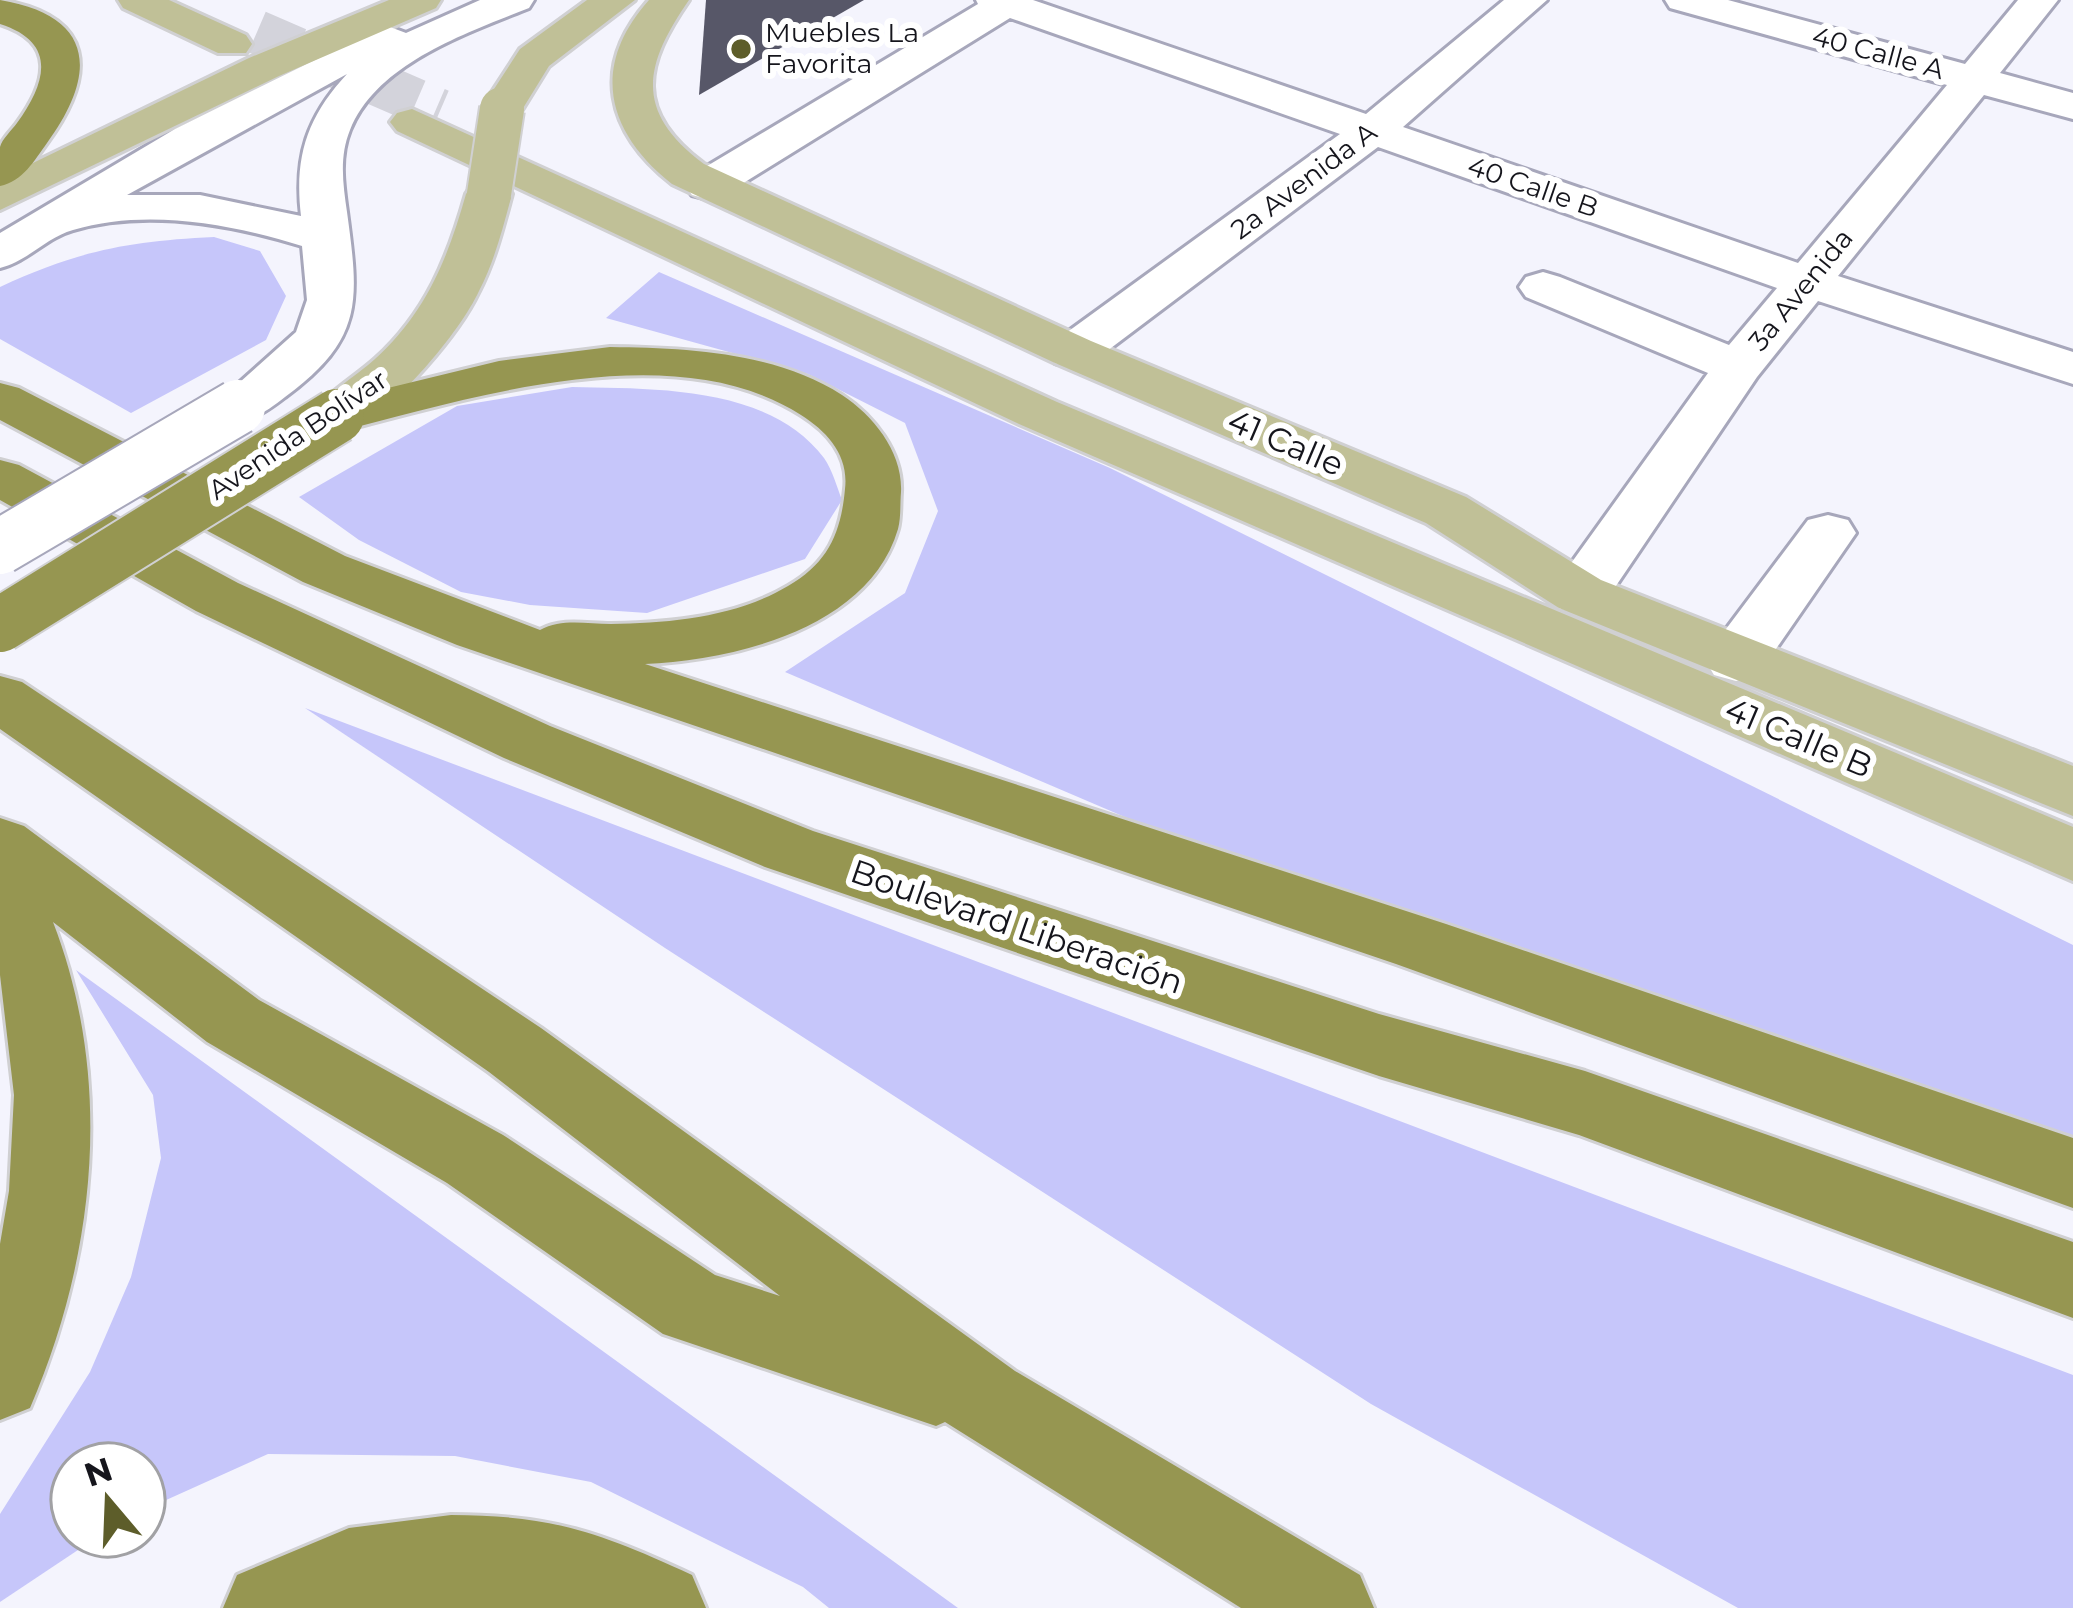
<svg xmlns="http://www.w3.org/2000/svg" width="2073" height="1608" font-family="Montserrat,sans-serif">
  <rect width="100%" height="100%" fill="#f4f4fd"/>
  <!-- green -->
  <path fill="#c6c6fa" d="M 214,237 L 260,251 L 286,296 L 266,340 L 131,413 L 0,339 L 0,287 C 77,251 129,241 214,237 Z
    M 659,272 L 1110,468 L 2073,945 L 2073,1136 L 1195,847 L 785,672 L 905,593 L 938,511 L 905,423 L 808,374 L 606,318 Z
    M 572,387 C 653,389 769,385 824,458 C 832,469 837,487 842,500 L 805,559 L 647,613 L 530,605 L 461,592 L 359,540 L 299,497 L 457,406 Z
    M 305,708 L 2073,1375 L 2073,1608 L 1738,1608 L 1371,1404 L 665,948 Z
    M 76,970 L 958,1608 L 829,1608 L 803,1587 L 591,1482 L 455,1456 L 268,1454 L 144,1510 L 144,1464 L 72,1464 L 72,1536 L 99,1536 L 0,1602 L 0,1514 L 90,1372 L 131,1277 L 161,1158 L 153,1095 Z"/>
  <!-- building -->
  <path fill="#575768" d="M 706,0 L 864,0 L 699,95 Z"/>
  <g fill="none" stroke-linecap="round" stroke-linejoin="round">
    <!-- major-tunnel -->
    <path stroke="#d3d3db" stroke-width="44" stroke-dasharray="44 21" stroke-linecap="butt" d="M 257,32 L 440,111"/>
    <defs>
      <path id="minor" d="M 480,0 L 534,0 L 529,8 C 467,33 377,63 350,130 C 339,157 343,184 347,212 C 359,301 364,339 285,397 C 263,414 248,425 219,418 L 212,407 L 296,332 L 307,300 L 302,246 C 231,224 147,208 73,230 C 47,237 28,261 0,268 L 0,233 L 175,129 L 376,30 L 390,27 L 406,33 ZM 347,74 C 307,117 294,157 301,216 L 200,195 L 127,195 Z
        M 976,0 L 1033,0 L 1366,114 L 1504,0 L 1547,0 L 1403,127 L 1798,263 L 1947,85 L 1670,8 L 1665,0 L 1728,0 L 1965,64 L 2018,0 L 2058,0 L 2000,73 L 2073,93 L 2073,119 L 1984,95 L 1838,276 L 2073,352 L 2073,384 L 1818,301 L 1757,377 L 1601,608 L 1580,614 L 1559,608 L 1551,594 L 1559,580 L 1708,373 L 1526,297 L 1519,287 L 1526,277 L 1543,272 L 1560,277 L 1729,345 L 1777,288 L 1378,147 L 1091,363 L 1073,367 L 1055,363 L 1048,352 L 1055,341 L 1340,134 L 1010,18 L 724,195 L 708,199 L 692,195 L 685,185 L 692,175 L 978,4 Z
        M 1828,515 L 1848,520 L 1856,533 L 1758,675 L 1736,681 L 1714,675 L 1705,660 L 1714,645 L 1808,520 Z"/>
      <path id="major" d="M 118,0 L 169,0 L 246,35 L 252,44 L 246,53 L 218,53 L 123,8 Z
        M 389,0 L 441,0 L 436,8 L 279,76 L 0,210 L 0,179 L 249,58 Z
        M 587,0 L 635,0 L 549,66 L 517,118 L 502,122 L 487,118 L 481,109 L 520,49 Z
        M 649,0 L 689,0 C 644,65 633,111 704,164 L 1091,341 L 1466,497 L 1601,580 L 2073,766 L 2073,816 L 1559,608 L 1426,523 L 1055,363 L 672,184 C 606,132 590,66 649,0 Z
        M 412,109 L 1057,402 L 2073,827 L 2073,881 L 1019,424 L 397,131 L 390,122 L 397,113 Z
        M 489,180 L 505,184 L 512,194 C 503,227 495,260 479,291 C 460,332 396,408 355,428 C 342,433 331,430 318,427 L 311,416 C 326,393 354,378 375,359 C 426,313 448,258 466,194 L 473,184 Z"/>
      <path id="highway" d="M 0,0 C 95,16 98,73 47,143 C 34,161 23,181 0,186 C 0,175 0,158 0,147 C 2,139 12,130 17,123 C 47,82 57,42 0,24 Z
        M 610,347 C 686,348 776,352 842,395 C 874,416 903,453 901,492 C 900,504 901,518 898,529 C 869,628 735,660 645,664 L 1446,924 L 2073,1138 L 2073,1208 L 1396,964 L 457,645 L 303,582 L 0,420 L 0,383 L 19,388 L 345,556 L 540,630 C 562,618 586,624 611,624 C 671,623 736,617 788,586 C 828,563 841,533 845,489 C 849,456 828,432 801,415 C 673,333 472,398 337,432 L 318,427 L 311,416 L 318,405 L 499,361 Z
        M 0,460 L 19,465 L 238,583 L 550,726 L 813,831 L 1379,1014 L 1585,1071 L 2073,1242 L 2073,1318 L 1579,1135 L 1379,1076 L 765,867 L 504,758 L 196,611 L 0,500 Z
        M 0,676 L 22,682 L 541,1028 L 1015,1371 L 1360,1575 L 1374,1608 L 1241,1608 L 945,1422 L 936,1426 L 663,1334 L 447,1183 L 207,1042 L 53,922 C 114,1080 96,1255 30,1408 L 0,1420 L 0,1244 L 9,1191 L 14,1095 L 0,975 L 0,818 L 24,826 L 259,1000 L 503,1135 L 715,1275 L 780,1296 L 489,1072 L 0,729 Z
        M 451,1515 C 552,1515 601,1533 692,1575 L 706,1608 L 223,1608 L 237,1575 L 349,1528 Z"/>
    </defs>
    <!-- minor casing -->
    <use href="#minor" stroke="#a7a7bb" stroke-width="6"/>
    <!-- major casing -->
    <use href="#major" stroke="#d0d0d2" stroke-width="6"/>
    <!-- highway casing -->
    <use href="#highway" stroke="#d0d0d2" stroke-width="6"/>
    <!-- minor -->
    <use href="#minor" fill="#fff" fill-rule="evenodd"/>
    <!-- major -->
    <use href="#major" fill="#c0c097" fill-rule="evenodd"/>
    <!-- highway -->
    <use href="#highway" fill="#969651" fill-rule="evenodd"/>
    <defs>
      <path id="minor-bridge" d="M 0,547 L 238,407"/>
      <path id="major-bridge" d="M 489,194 L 502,109"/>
      <path id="highway-bridge" d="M 0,625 L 337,416"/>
    </defs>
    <!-- minor-bridge casing -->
    <use href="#minor-bridge" stroke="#a7a7bb" stroke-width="58" stroke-linecap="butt"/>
    <!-- major-bridge casing -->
    <use href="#major-bridge" stroke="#d0d0d2" stroke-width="48" stroke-linecap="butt"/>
    <!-- highway-bridge casing -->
    <use href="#highway-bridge" stroke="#d0d0d2" stroke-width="58" stroke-linecap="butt"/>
    <!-- minor-bridge -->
    <use href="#minor-bridge" stroke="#fff" stroke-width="54"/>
    <!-- major-bridge -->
    <use href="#major-bridge" stroke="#c0c097" stroke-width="44"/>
    <!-- highway-bridge -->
    <use href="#highway-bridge" stroke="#969651" stroke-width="54"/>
  </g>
  <!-- markers -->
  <circle fill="#5d5d2a" stroke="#fff" stroke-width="4.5" cx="741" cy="49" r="12"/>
  <g text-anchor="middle" stroke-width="12" stroke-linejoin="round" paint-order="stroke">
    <!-- far-poi labels -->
    <g font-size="27" fill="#15151c" stroke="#fff" text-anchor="start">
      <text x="765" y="42">Muebles La<tspan x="765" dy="31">Favorita</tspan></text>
    </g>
    <!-- far-street labels -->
    <g font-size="27" fill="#15151c" stroke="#fff">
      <text transform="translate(1878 53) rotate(15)" y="9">40 Calle A</text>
      <text transform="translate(1304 181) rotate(-37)" y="9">2a Avenida A</text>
      <text transform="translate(1533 187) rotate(19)" y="9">40 Calle B</text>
      <text transform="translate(1801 290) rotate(-51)" y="9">3a Avenida</text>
      <text transform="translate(298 435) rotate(-34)" y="9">Avenida Bolívar</text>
    </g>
    <!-- street labels -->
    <g font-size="33" fill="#15151c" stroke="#fff">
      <text transform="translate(1286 442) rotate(23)" y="12">41 Calle</text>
      <text transform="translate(1799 737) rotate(23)" y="12">41 Calle B</text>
      <text transform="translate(1017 926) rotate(19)" y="12">Boulevard Liberación</text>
    </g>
  </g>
  <!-- north arrow -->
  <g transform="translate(108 1500) rotate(341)"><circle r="57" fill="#ffffff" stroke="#a1a1a4" stroke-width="3"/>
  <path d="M0-9L21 45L0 30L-21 45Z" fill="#5d5d2a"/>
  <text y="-18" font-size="33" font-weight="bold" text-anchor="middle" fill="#15151c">N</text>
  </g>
</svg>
